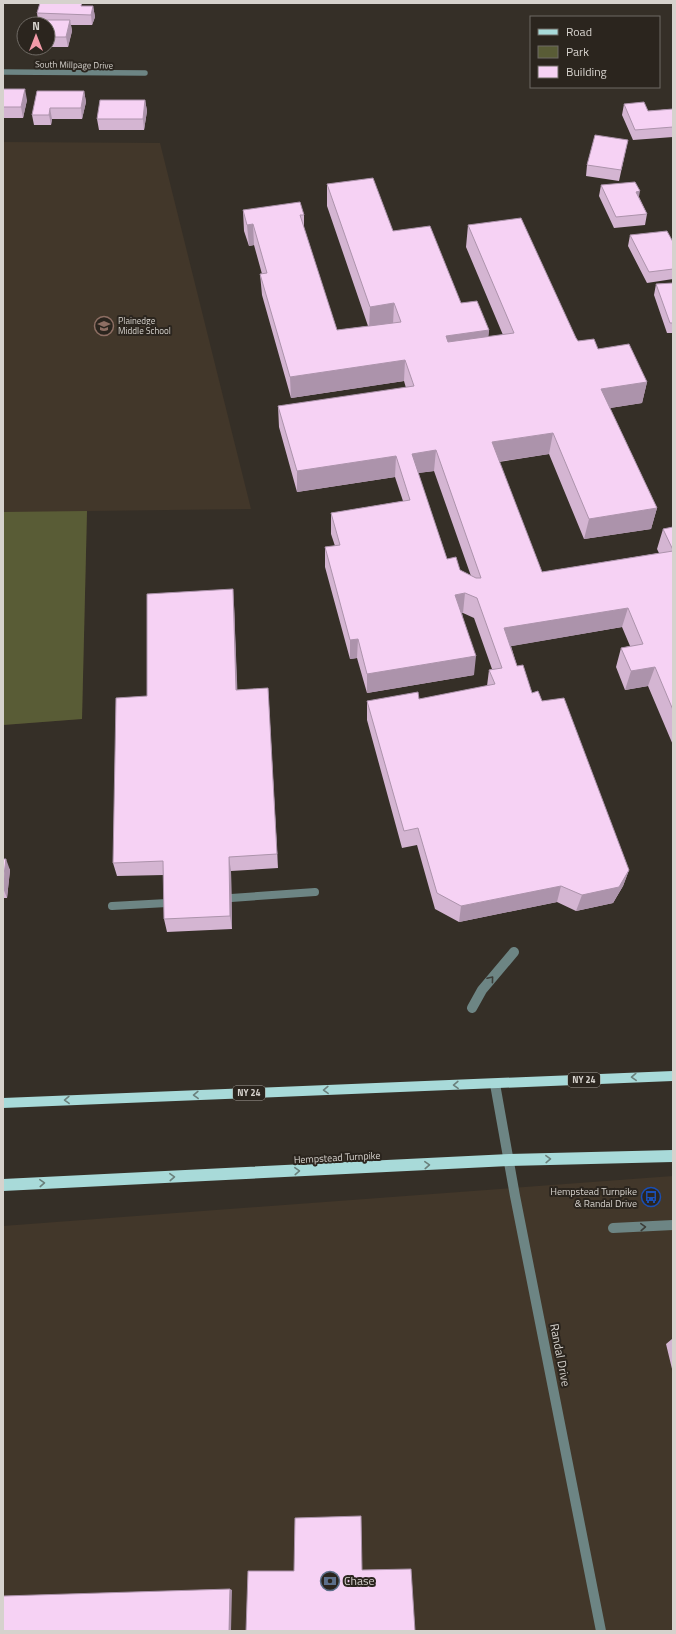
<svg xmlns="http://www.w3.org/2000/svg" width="676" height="1634" font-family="'Titillium Web',sans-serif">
  <rect width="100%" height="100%" fill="#352f27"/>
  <!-- built -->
  <path fill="#42372a" d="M 3,142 L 160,143 L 251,509 L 87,511 L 82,719 L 3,725 Z
    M 673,1176 L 673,1631 L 3,1631 L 3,1226 Z"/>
  <!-- green -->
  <path fill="#595c36" d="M 87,511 L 82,719 L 3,725 L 3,512 Z"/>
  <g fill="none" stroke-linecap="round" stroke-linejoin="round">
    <!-- lane-far1 -->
    <path stroke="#6d8584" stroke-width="8" d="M 231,898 L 315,892
      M 112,906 L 167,903"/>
    <!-- lane -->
    <path stroke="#6d8584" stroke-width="10" d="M 472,1008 L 482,990 L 514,952
      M 613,1228 L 673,1225"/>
    <!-- street-far1 -->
    <path stroke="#6d8584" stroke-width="5.5" d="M 3,72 L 145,73"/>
    <!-- street -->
    <path stroke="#6d8584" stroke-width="10" d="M 495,1084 L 515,1196 L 601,1631"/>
    <!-- primary -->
    <path fill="#a8dad9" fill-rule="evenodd" d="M 673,1071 L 673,1081 L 3,1108 L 3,1098 Z
      M 673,1150 L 673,1162 L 509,1166 L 3,1191 L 3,1179 L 509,1154 Z"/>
  </g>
  <!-- wall -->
  <path fill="#d4b5d2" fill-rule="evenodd" d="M 83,6 L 93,6 L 95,17 L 92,25 L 71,25 L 72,31 L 68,47 L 48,47 L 48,24 L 38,20 L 37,13 Z
    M 3,89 L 27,100 L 23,118 L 3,118 Z
    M 84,91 L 86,102 L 82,119 L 52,119 L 51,125 L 34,125 L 32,115 Z
    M 145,100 L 147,111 L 144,130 L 99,130 L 97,119 Z
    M 624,104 L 648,111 L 673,109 L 673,137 L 633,140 L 622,115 Z
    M 628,140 L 619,181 L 586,176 L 587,165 Z
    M 327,184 L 393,231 L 461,303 L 489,330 L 488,337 L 503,335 L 466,247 L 468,225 L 578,341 L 598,349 L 647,382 L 642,403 L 610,408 L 657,508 L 651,529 L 584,539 L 549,454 L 499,462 L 542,572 L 659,553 L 657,549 L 663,529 L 673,527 L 673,745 L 648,686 L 625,690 L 616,667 L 621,648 L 630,646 L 622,627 L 511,646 L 517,666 L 532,693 L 542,701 L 629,870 L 623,886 L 613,903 L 576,911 L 557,902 L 459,922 L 435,909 L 417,845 L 402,848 L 367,720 L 367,701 L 419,699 L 487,686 L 489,670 L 492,669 L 474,618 L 463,613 L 462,613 L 474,675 L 367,693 L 357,658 L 350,659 L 325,567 L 325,547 L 335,546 L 331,534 L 331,513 L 403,501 L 395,477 L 297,492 L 279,427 L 278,406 L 406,388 L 404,381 L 291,398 L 262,295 L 260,274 L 262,274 L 254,245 L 249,246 L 244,231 L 243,210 L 304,215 L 304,230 L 337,330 L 368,326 L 327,206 ZM 434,471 L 471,576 L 460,570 L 447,559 L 418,473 Z
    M 601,185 L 639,197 L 647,214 L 645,225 L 614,228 L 599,196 Z
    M 630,235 L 673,242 L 673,279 L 647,283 L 628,246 Z
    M 673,283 L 673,333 L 667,333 L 654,295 L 656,284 Z
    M 234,605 L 237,690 L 268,688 L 278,868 L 231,871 L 232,929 L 167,932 L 164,919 L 164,875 L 117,876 L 113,863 L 147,696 Z
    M 3,859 L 10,870 L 7,898 L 3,898 Z
    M 672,1339 L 673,1339 L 673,1373 L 666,1344 Z"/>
  <!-- shaded-wall -->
  <path fill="#ac93ab" d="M 93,6 L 95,17 L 92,25 L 91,15 Z
    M 70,20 L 72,31 L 68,47 L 66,37 Z
    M 25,89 L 27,100 L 23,118 L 21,107 Z
    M 84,91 L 86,102 L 82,119 L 81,108 Z
    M 145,100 L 147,111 L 144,130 L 143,119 Z
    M 50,108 L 52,119 L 51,125 L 49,115 Z
    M 640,191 L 638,202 L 636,192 Z
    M 253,224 L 254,245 L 249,246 L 247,225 Z
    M 394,303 L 393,325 L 369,328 L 370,307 Z
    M 489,330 L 487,351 L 444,357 L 446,336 Z
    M 405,360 L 404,381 L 291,398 L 290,377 Z
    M 647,382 L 642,403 L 597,410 L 601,389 Z
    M 553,433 L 549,454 L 489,463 L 492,442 Z
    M 436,450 L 434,471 L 410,474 L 412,454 Z
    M 396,456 L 395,477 L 297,492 L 297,471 Z
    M 657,508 L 651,529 L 584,539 L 589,519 Z
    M 233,589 L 234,605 L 238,705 L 236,690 Z
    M 465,593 L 463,613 L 453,614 L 455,595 Z
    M 628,608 L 622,627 L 501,648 L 504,628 Z
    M 358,639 L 357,658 L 350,659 L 350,640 Z
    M 476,656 L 474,675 L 367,693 L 367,674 Z
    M 655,667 L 648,686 L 625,690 L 631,671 Z
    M 268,688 L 269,704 L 278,868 L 277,854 Z
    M 229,857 L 231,871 L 232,929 L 230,916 Z
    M 6,859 L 10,870 L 7,898 L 3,888 Z
    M 629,870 L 623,886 L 613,903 L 576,911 L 582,895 Z
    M 561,886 L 557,902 L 459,922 L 461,906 Z
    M 230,1589 L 232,1590 L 231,1631 L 229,1631 Z"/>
  <!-- building -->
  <path fill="#f6d2f4" stroke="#ac93ab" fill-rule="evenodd" d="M 40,3 L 82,3 L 81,6 L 93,6 L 91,15 L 37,13 Z
    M 34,20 L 70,20 L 66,37 L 48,37 L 48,24 L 33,24 Z
    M 3,89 L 25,89 L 21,107 L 3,107 Z
    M 37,91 L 84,91 L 81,108 L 50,108 L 49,115 L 32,115 Z
    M 100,100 L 145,100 L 143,119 L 97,119 Z
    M 644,102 L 648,111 L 673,109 L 673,127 L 635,130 L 624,104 Z
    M 595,135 L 628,140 L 621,170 L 587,165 Z
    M 373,178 L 393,231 L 430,226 L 461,303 L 477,301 L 489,330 L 446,336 L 448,342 L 514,333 L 468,225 L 521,218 L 576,338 L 578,341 L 594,339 L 598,349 L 629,344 L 647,382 L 601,389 L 657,508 L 589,519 L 553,433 L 492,442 L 542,572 L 673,551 L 673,710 L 655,667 L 631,671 L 621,648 L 643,644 L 628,608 L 504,628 L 517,666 L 523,665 L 532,693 L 538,691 L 542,701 L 564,698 L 629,870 L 619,887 L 582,895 L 561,886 L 461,906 L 437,893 L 418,828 L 404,831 L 367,701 L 418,692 L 419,699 L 495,684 L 489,670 L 502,668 L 477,598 L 465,593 L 455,595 L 476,656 L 367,674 L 358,639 L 350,640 L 325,547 L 340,545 L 331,513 L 410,500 L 396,456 L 297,471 L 278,406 L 414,386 L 405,360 L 290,377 L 260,274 L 267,273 L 253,224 L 247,225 L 243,210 L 300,202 L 304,215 L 300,215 L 337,330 L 401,322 L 394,303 L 370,307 L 327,184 ZM 436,450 L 481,578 L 476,578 L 460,570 L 456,557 L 447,559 L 412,454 Z
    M 635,182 L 640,191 L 636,192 L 647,214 L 616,217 L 601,185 Z
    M 667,231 L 673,242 L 673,269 L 649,272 L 630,235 Z
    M 673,283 L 673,323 L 670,323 L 656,284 Z
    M 673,527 L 673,550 L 663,529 Z
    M 233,589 L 236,690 L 268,688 L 277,854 L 229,857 L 230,916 L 164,919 L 163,861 L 113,863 L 116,698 L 147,696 L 147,594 Z
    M 3,859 L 6,859 L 3,883 Z
    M 361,1516 L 362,1570 L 411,1569 L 415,1631 L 246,1631 L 248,1571 L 294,1571 L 295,1518 Z
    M 230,1589 L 229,1631 L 3,1631 L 3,1596 Z"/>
  <!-- one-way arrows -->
  <defs><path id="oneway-chevron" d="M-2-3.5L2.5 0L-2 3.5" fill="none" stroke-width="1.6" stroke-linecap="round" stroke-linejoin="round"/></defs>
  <g stroke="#3c3d38">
    <use href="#oneway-chevron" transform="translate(491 979) rotate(-50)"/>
    <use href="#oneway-chevron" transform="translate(643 1227) rotate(-3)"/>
  </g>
  <g stroke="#6a807c">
    <use href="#oneway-chevron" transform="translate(634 1077) rotate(177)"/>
    <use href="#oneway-chevron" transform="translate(456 1085) rotate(178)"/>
    <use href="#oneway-chevron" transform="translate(326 1090) rotate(178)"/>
    <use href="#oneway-chevron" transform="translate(196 1095) rotate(178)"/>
    <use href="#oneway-chevron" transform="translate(67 1100) rotate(178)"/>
    <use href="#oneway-chevron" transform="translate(548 1159) rotate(-2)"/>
    <use href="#oneway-chevron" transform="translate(427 1165) rotate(-3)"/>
    <use href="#oneway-chevron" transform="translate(297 1171) rotate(-3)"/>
    <use href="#oneway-chevron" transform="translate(172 1177) rotate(-3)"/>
    <use href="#oneway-chevron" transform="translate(42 1183) rotate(-3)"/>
  </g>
  <!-- icons -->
  <defs>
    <symbol id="school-ring" viewBox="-11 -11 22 22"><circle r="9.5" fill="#2b251e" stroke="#8d6e63" stroke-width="1.5"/><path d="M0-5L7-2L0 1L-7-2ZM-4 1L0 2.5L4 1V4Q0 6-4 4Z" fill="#8d6e63"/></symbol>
    <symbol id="bus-ring" viewBox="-11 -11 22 22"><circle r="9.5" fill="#2b251e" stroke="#1a4fb4" stroke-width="1.5"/><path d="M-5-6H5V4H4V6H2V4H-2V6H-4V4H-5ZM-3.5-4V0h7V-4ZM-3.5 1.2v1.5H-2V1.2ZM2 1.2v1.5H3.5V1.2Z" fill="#1a4fb4"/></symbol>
    <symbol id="bank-ring" viewBox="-11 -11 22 22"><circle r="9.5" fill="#2b251e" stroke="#5c6f8a" stroke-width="1.5"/><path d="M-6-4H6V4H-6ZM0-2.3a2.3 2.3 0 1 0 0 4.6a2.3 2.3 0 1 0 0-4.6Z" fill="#5c6f8a"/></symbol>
  </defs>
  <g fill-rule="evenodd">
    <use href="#school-ring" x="93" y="315" width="22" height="22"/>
    <use href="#bus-ring" x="640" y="1186" width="22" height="22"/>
    <use href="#bank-ring" x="319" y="1570" width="22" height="22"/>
  </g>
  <g text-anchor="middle" stroke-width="4" stroke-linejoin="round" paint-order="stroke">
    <!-- far-street labels -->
    <g font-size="9" fill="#d6d2cd" stroke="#2b251e">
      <text transform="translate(74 65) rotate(1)" y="3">South Millpage Drive</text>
    </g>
    <!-- far-poi labels -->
    <g font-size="9" fill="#d6d2cd" stroke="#2b251e" text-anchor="start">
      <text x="118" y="324">Plainedge<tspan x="118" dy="10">Middle School</tspan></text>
    </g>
    <!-- shield labels -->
    <g fill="#2b251e" stroke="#a39e98" stroke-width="1">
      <rect x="568" y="1073" width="32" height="14" rx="3"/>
      <rect x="233" y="1086" width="32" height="14" rx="3"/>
    </g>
    <g font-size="9" font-weight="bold" fill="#d6d2cd">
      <text x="584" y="1083">NY 24</text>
      <text x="249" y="1096">NY 24</text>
    </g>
    <!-- street labels -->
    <g font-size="10" fill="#d6d2cd" stroke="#2b251e">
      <text transform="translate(337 1157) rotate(-3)" y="4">Hempstead Turnpike</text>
    </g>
    <!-- poi labels -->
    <g font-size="10" fill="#d6d2cd" stroke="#2b251e" text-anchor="end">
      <text x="637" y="1195">Hempstead Turnpike<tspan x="637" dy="12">&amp; Randal Drive</tspan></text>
    </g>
    <!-- near-street labels -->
    <g font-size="12" fill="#d6d2cd" stroke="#2b251e">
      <text transform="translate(560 1355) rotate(79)" y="4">Randal Drive</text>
    </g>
    <!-- near-poi labels -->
    <g font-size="12" fill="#d6d2cd" stroke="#2b251e" text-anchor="start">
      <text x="344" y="1585">Chase</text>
    </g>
  </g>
  <!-- border -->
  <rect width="676" height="1634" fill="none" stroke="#d6d2cd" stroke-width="8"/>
  <!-- legend -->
  <rect x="530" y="16" width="130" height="72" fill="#2b251e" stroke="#6f6a64"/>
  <rect x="538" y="29" width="20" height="6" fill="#a8dad9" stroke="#6f6a64"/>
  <text x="566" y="36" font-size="12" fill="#d6d2cd">Road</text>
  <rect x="538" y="46" width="20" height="12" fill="#595c36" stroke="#6f6a64"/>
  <text x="566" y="56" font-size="12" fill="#d6d2cd">Park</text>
  <rect x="538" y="66" width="20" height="12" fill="#f6d2f4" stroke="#6f6a64"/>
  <text x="566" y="76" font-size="12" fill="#d6d2cd">Building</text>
  <!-- north arrow -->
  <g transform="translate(36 36)"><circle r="19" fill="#2b251e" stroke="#6f6a64"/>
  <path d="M0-3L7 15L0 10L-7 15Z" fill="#f39aa8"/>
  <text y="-6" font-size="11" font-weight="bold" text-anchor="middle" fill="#d6d2cd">N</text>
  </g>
</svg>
